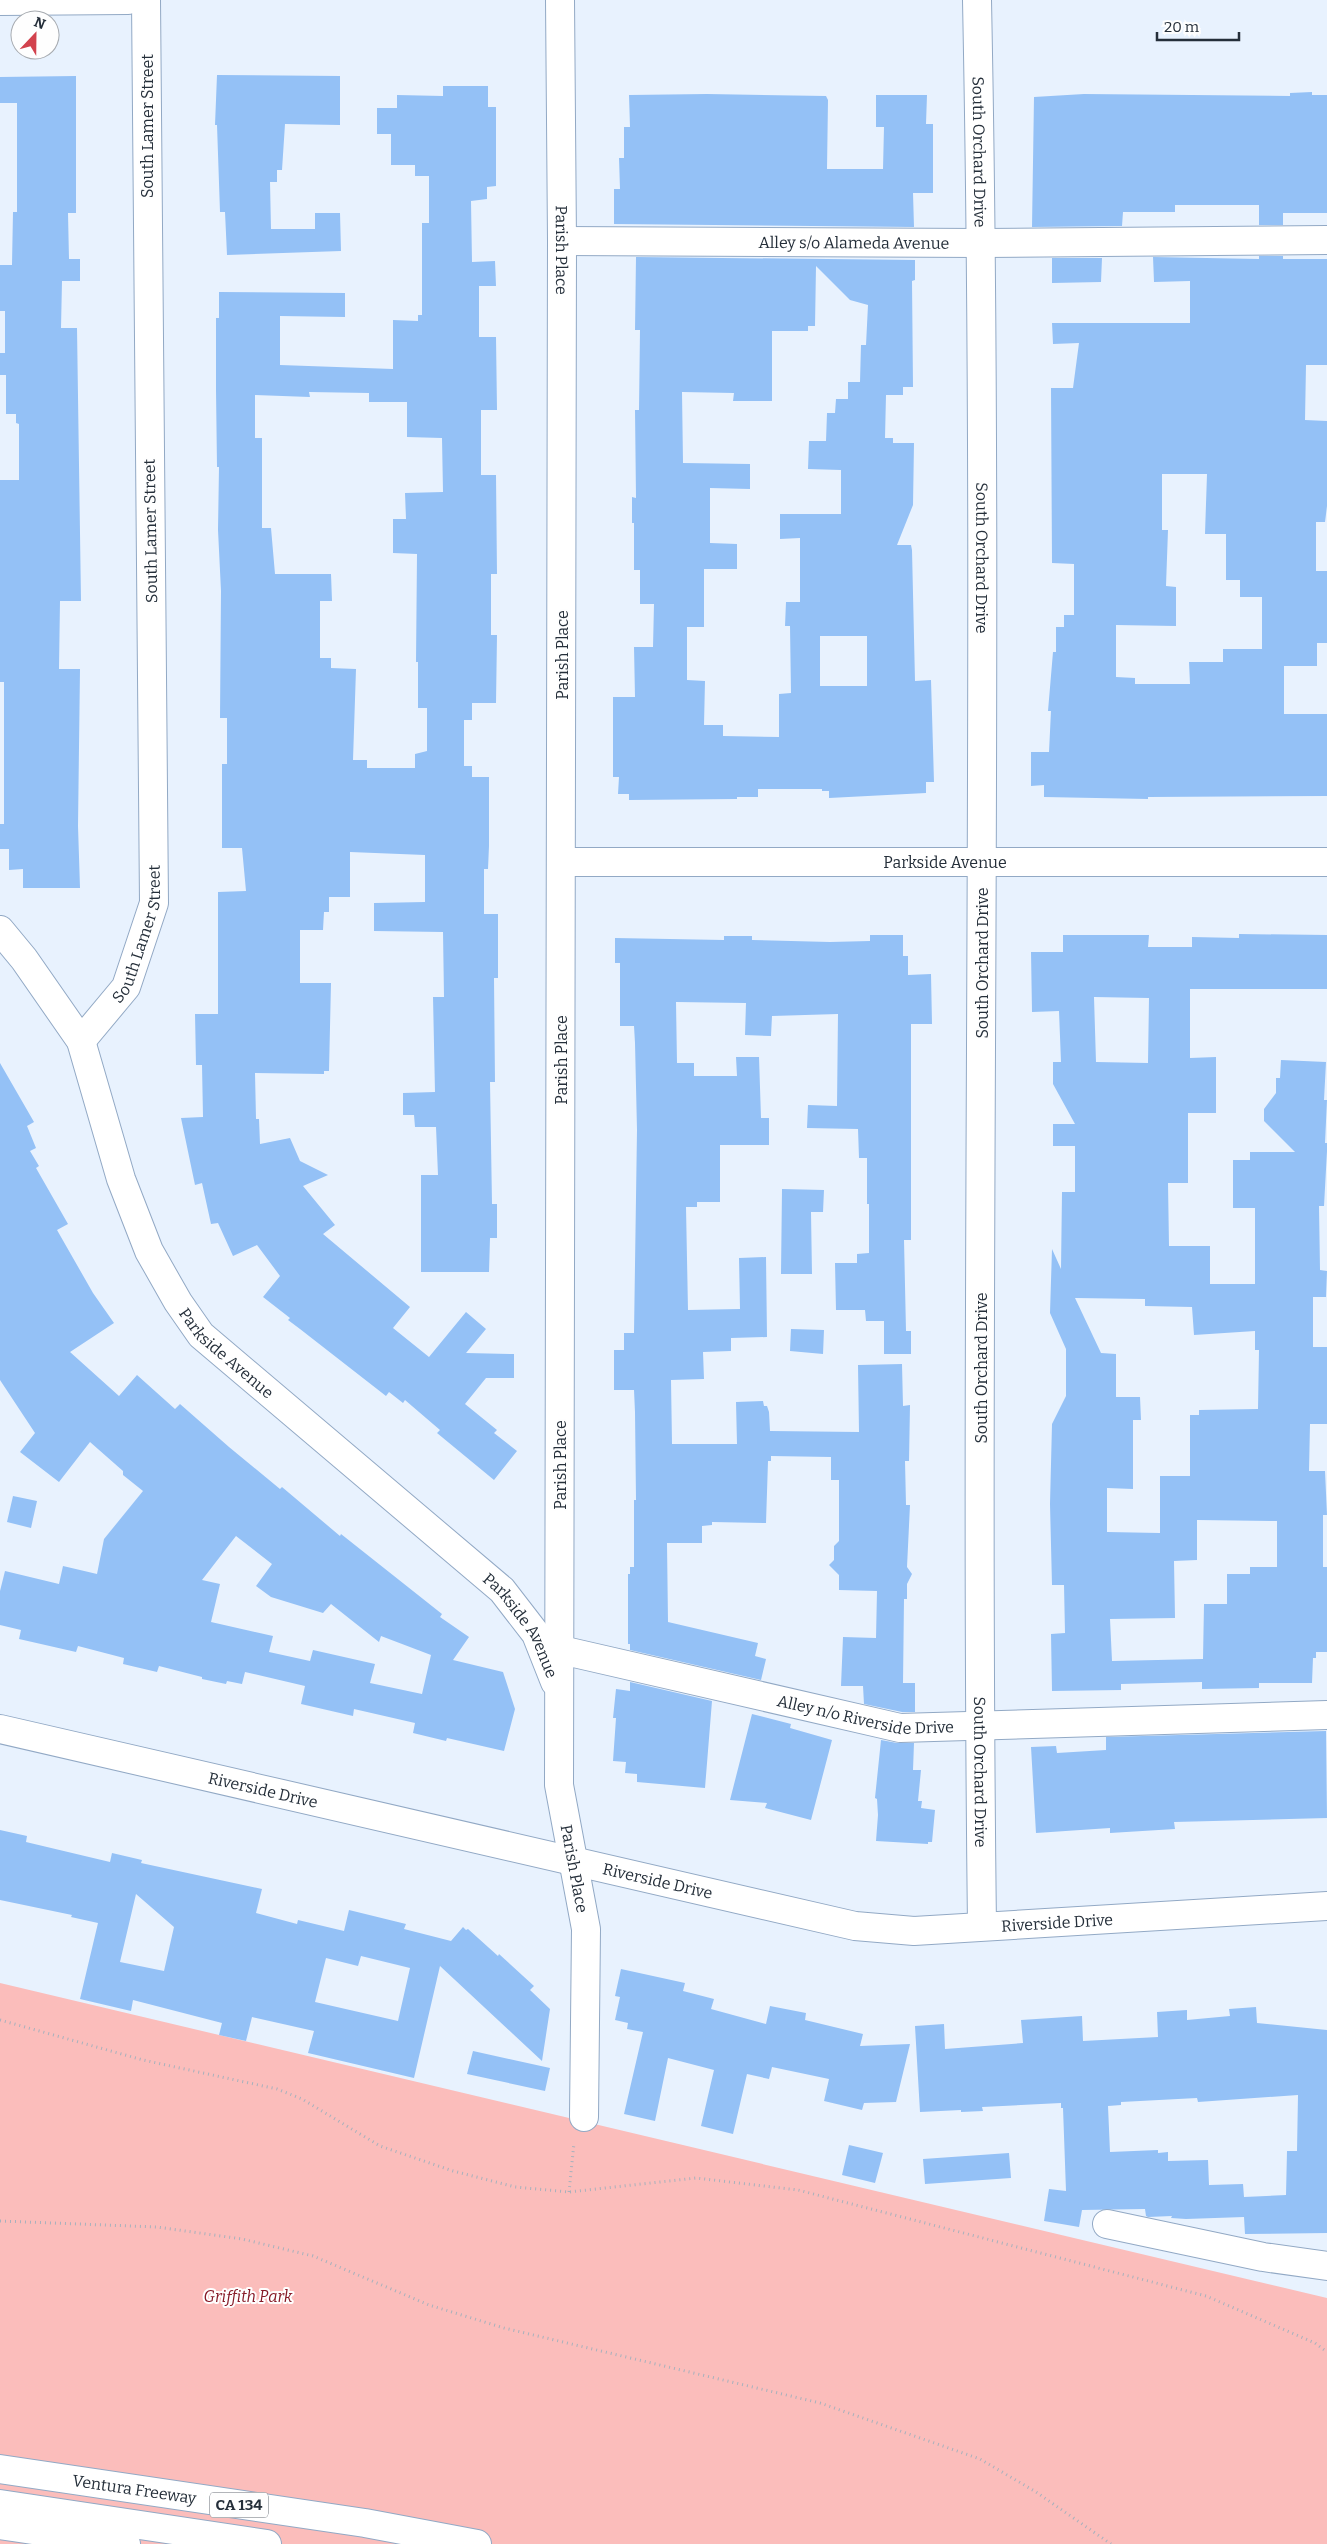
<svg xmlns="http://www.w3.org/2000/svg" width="1327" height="2544" font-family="Bitter,serif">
  <rect width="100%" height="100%" fill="#e8f2fe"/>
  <!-- green -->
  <path fill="#fbbdbb" d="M 0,1983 L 1327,2298 L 1327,2544 L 0,2544 Z"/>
  <!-- building -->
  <path fill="#94c1f6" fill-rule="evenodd" d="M 217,75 L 340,76 L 340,125 L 285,124 L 282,170 L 277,170 L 277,182 L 270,182 L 271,229 L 315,229 L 315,213 L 340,213 L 341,251 L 227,255 L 225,212 L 220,212 L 217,125 L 215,125 Z
    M 76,76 L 76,213 L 68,213 L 69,259 L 80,259 L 80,281 L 62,281 L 61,328 L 77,328 L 81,601 L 60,601 L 59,669 L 80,669 L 78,826 L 80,888 L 23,888 L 23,869 L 9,870 L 9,849 L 0,849 L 0,824 L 4,824 L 4,682 L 0,682 L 0,480 L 19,480 L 19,424 L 16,423 L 16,414 L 6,414 L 6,375 L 0,375 L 0,353 L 5,353 L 5,311 L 0,311 L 0,265 L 12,265 L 13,212 L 17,212 L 17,103 L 0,103 L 0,77 Z
    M 443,86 L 488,86 L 488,107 L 496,107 L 496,186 L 487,187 L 487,199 L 471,201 L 472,262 L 495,261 L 496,286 L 479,286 L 479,337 L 496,337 L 497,410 L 481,410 L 481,475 L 496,475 L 497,574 L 491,574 L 491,635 L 497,635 L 496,703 L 472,703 L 472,720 L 464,720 L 464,766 L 472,766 L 472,777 L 489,777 L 489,846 L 488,869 L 484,869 L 484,914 L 498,914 L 498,978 L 494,978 L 495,1082 L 490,1082 L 492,1204 L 497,1204 L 497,1238 L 490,1238 L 489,1272 L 421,1272 L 421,1175 L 438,1175 L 436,1127 L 415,1127 L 414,1115 L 403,1115 L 403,1093 L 435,1092 L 433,997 L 444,997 L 443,932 L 374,931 L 374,903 L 425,902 L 425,855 L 350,852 L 350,897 L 329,897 L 329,912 L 324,912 L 323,930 L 300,930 L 300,983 L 331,983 L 329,1071 L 324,1071 L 324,1074 L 255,1073 L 256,1119 L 259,1119 L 260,1144 L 290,1138 L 300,1161 L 328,1175 L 303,1186 L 335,1225 L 323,1234 L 410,1307 L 393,1328 L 429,1357 L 466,1312 L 486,1329 L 466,1353 L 514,1354 L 514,1378 L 486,1378 L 465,1404 L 497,1430 L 494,1433 L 517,1451 L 494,1480 L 437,1433 L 440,1430 L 405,1400 L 403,1403 L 389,1392 L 386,1396 L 300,1329 L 288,1320 L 290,1318 L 263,1297 L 280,1276 L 257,1245 L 233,1256 L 218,1223 L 211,1224 L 202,1183 L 195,1185 L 181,1118 L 203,1117 L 202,1065 L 196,1065 L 195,1014 L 218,1014 L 218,892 L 246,891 L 242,848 L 222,848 L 222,764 L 227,764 L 227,718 L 220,718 L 221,591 L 218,530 L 219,467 L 217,467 L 216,390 L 216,318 L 219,318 L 219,292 L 345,293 L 345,317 L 280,316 L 280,365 L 393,369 L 393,320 L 418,321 L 418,315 L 422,315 L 422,223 L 429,223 L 429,176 L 415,176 L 415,165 L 391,165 L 391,134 L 377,134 L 377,108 L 397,108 L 397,95 L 443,96 ZM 309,392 L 369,393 L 369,402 L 407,402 L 407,437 L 442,438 L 443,492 L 405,493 L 406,519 L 393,519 L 393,553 L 417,554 L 416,662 L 418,662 L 418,708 L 427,708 L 427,751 L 415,754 L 415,768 L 367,768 L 367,760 L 353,760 L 356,669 L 331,668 L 331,658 L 320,658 L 320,601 L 332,601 L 331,574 L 275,574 L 271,528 L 262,528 L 262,438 L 255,438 L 255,395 L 310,397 Z
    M 1312,92 L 1312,95 L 1327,95 L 1327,213 L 1283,213 L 1283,225 L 1259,225 L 1259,205 L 1175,205 L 1175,212 L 1123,212 L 1122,226 L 1032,227 L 1034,97 L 1084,94 L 1290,96 L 1290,93 Z
    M 707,94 L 826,96 L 828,100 L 827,169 L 883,169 L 884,127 L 876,127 L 876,95 L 927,95 L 926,124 L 933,124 L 933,193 L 913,193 L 914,227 L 614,224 L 614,189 L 620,189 L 619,158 L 624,158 L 624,127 L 630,127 L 629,95 Z
    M 1259,256 L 1283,256 L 1283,259 L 1327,259 L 1327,365 L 1306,365 L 1305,420 L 1327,421 L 1327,506 L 1325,522 L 1316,522 L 1316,571 L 1327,571 L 1327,643 L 1317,643 L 1317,666 L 1284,666 L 1284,714 L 1327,714 L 1327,796 L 1148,797 L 1148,799 L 1044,797 L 1044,785 L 1031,786 L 1031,752 L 1049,752 L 1051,711 L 1048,711 L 1053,652 L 1056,652 L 1056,627 L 1064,627 L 1064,615 L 1074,615 L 1074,564 L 1052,563 L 1051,388 L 1073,388 L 1079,343 L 1053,344 L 1052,323 L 1190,323 L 1190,281 L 1154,282 L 1153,257 L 1259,259 ZM 1162,474 L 1207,474 L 1205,534 L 1226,534 L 1226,580 L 1240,580 L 1240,597 L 1262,597 L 1262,649 L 1223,649 L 1223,662 L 1189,662 L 1190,684 L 1135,684 L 1135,678 L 1116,677 L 1116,625 L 1176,626 L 1176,587 L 1166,586 L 1168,530 L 1162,530 Z
    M 636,257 L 915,260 L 915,280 L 912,281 L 913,387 L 903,387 L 903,395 L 886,395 L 885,438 L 893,438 L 893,443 L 914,443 L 913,505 L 897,545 L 911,545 L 912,550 L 915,681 L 931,680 L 934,782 L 926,782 L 926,793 L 829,798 L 829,791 L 822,791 L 822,789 L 758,789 L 758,797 L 737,797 L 737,799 L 629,800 L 629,794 L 618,794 L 619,777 L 613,777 L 613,697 L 635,697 L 634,647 L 653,647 L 654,604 L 640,604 L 640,570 L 634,570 L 634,523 L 632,523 L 632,497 L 636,498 L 635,410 L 639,410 L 640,330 L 635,330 ZM 816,266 L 850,300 L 868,305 L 866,345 L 861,345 L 860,382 L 848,382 L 848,399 L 836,399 L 835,413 L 827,413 L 826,441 L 809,441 L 808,469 L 841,470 L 841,514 L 780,514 L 780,539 L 800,538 L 800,602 L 786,602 L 785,626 L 790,626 L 791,693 L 779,694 L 779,737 L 723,736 L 723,725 L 704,725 L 705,681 L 687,680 L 687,627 L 704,627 L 704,569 L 737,569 L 737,544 L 710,543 L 710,488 L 750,489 L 750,464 L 683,463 L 682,392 L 734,393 L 733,401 L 772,401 L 772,331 L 808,331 L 808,326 L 815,326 ZM 820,636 L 867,636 L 867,686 L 820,686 Z
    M 1052,258 L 1102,258 L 1101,282 L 1052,283 Z
    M 1239,934 L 1327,935 L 1327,989 L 1190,989 L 1190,1058 L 1216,1057 L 1216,1113 L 1188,1113 L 1188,1183 L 1168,1183 L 1169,1246 L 1210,1246 L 1210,1284 L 1255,1284 L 1255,1208 L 1233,1208 L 1233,1160 L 1250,1160 L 1250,1152 L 1295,1152 L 1264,1121 L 1264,1109 L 1276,1093 L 1276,1078 L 1280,1078 L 1281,1060 L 1326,1062 L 1324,1100 L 1327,1100 L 1325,1143 L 1327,1143 L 1327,1151 L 1324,1206 L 1319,1206 L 1320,1270 L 1327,1271 L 1326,1297 L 1313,1297 L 1313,1347 L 1327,1347 L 1327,1424 L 1310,1424 L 1309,1471 L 1325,1471 L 1327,1515 L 1323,1515 L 1323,1567 L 1327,1567 L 1327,1652 L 1316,1652 L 1316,1658 L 1313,1658 L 1312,1683 L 1259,1683 L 1259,1688 L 1202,1689 L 1202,1682 L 1121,1684 L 1121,1690 L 1052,1691 L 1051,1634 L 1065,1633 L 1064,1585 L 1052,1585 L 1050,1504 L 1052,1424 L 1066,1396 L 1066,1349 L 1050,1313 L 1052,1249 L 1061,1269 L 1062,1192 L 1075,1192 L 1075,1146 L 1053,1146 L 1053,1124 L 1075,1124 L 1053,1084 L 1053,1062 L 1061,1062 L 1059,1011 L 1032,1012 L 1031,952 L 1063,952 L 1063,935 L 1149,935 L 1148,947 L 1192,947 L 1192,937 L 1239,938 ZM 1094,997 L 1149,998 L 1148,1063 L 1096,1062 ZM 1075,1298 L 1145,1299 L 1145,1306 L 1192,1307 L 1194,1335 L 1255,1331 L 1255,1350 L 1259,1350 L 1258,1409 L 1199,1410 L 1199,1415 L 1190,1415 L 1190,1476 L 1160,1476 L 1160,1533 L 1107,1532 L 1107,1488 L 1133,1489 L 1133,1420 L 1141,1420 L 1140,1397 L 1116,1397 L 1116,1354 L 1101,1353 ZM 1197,1520 L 1277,1521 L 1277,1567 L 1250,1567 L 1250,1574 L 1227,1574 L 1227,1604 L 1204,1604 L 1203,1659 L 1112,1661 L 1110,1619 L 1175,1618 L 1174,1561 L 1197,1560 Z
    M 870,935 L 903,935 L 903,956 L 908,956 L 908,975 L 931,974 L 932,1024 L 911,1024 L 911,1240 L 904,1240 L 906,1331 L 911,1331 L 911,1354 L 884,1354 L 884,1321 L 866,1321 L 865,1310 L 836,1310 L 835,1263 L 857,1263 L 857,1254 L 869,1253 L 869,1204 L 867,1204 L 867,1158 L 859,1158 L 858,1129 L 807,1128 L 808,1105 L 837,1106 L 838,1014 L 772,1016 L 771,1036 L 745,1035 L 746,1003 L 676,1002 L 677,1063 L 694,1063 L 694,1076 L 737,1076 L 736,1057 L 759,1057 L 761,1118 L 769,1118 L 769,1145 L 720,1145 L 720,1202 L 697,1202 L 697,1207 L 686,1207 L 688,1310 L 740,1309 L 739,1258 L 766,1257 L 767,1337 L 731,1338 L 731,1351 L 703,1352 L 704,1379 L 671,1380 L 672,1444 L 737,1444 L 736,1402 L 763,1401 L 764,1406 L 767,1406 L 769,1412 L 770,1431 L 859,1432 L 858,1365 L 902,1364 L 903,1406 L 910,1405 L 909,1461 L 905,1461 L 906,1505 L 910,1505 L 907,1567 L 912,1574 L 907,1584 L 907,1599 L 904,1599 L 903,1683 L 915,1683 L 915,1712 L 902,1712 L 864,1704 L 863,1686 L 841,1686 L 843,1637 L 876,1638 L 877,1591 L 839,1590 L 839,1575 L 829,1565 L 834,1560 L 834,1546 L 839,1541 L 839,1480 L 831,1480 L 831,1457 L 771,1456 L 771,1461 L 768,1461 L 766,1523 L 712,1522 L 712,1525 L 702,1526 L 702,1543 L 667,1543 L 668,1622 L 758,1643 L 755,1656 L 766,1659 L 761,1680 L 630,1650 L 630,1644 L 628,1644 L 628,1574 L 630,1574 L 630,1567 L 634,1567 L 634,1500 L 636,1500 L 635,1412 L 634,1390 L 614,1390 L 614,1350 L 624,1350 L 624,1333 L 634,1333 L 637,1130 L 635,1043 L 634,1026 L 620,1026 L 620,963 L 615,963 L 615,938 L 724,940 L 724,936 L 752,936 L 752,940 L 830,942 L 870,941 Z
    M 0,1063 L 34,1122 L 27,1126 L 36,1148 L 30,1151 L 39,1166 L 36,1168 L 68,1224 L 57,1230 L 93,1293 L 114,1323 L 70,1352 L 119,1396 L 137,1375 L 175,1409 L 180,1404 L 229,1447 L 280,1489 L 282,1487 L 340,1536 L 341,1534 L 442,1614 L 440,1617 L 469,1637 L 453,1660 L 503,1672 L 515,1709 L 504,1751 L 447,1738 L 446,1741 L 413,1733 L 415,1723 L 354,1709 L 353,1716 L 301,1704 L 305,1686 L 245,1672 L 242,1684 L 227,1681 L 226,1684 L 202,1679 L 202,1677 L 159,1666 L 157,1672 L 123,1664 L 124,1658 L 78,1646 L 76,1652 L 19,1639 L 21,1630 L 0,1625 L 0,1591 L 5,1571 L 59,1584 L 63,1566 L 97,1574 L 104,1539 L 143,1491 L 123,1475 L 123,1471 L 90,1442 L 59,1482 L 20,1452 L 35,1433 L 0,1380 ZM 236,1536 L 272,1564 L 256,1586 L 271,1597 L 323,1613 L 331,1604 L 379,1642 L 381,1636 L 431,1655 L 422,1694 L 370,1683 L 375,1664 L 313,1650 L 310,1661 L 269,1652 L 273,1636 L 211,1622 L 220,1584 L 202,1580 Z
    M 782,1189 L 824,1190 L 823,1212 L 811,1212 L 812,1274 L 781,1274 Z
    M 791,1329 L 824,1330 L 823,1354 L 790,1351 Z
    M 13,1496 L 37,1501 L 31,1528 L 7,1522 Z
    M 630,1682 L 712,1701 L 705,1788 L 637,1782 L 637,1774 L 625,1773 L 626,1762 L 613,1761 L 616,1718 L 613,1718 L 616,1689 L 630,1691 Z
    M 752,1714 L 791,1724 L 790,1728 L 832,1740 L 811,1820 L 765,1808 L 767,1803 L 730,1800 Z
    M 1326,1731 L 1327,1818 L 1174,1822 L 1175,1829 L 1110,1833 L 1110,1828 L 1036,1833 L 1031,1747 L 1056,1746 L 1057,1753 L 1106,1750 L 1106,1737 Z
    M 881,1740 L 897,1743 L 914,1743 L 913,1770 L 921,1770 L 918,1801 L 922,1801 L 921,1808 L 935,1810 L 932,1842 L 928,1842 L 928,1844 L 876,1841 L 878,1815 L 877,1799 L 875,1798 Z
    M 0,1830 L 27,1836 L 26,1842 L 110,1862 L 112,1853 L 142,1860 L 141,1863 L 262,1889 L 256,1913 L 297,1924 L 298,1920 L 344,1931 L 349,1910 L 406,1924 L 404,1929 L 451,1941 L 463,1927 L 466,1930 L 468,1929 L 498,1956 L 499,1954 L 534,1986 L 530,1990 L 550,2009 L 542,2061 L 440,1966 L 414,2078 L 308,2053 L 314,2031 L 252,2017 L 246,2041 L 219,2035 L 222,2023 L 133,2000 L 131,2011 L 80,1999 L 98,1923 L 71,1917 L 72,1915 L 0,1900 ZM 136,1894 L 174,1927 L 164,1971 L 120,1962 ZM 361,1956 L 410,1968 L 398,2021 L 315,2002 L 326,1958 L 358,1966 Z
    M 621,1969 L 685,1983 L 683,1991 L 714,1999 L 711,2009 L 766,2024 L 770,2006 L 806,2013 L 805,2020 L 863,2034 L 860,2046 L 910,2044 L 896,2102 L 864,2103 L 862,2110 L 824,2101 L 829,2079 L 772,2067 L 769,2079 L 747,2074 L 733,2134 L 701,2126 L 714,2070 L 668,2058 L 655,2121 L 624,2114 L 643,2032 L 627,2029 L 628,2023 L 615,2020 L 620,1997 L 615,1996 Z
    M 1256,2007 L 1257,2023 L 1327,2030 L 1327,2233 L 1245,2234 L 1244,2217 L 1186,2219 L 1171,2218 L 1172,2216 L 1148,2217 L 1146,2216 L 1145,2209 L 1082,2210 L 1079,2227 L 1044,2221 L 1049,2189 L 1066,2191 L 1063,2108 L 1061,2108 L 1061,2103 L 982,2107 L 983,2111 L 961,2112 L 961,2110 L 920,2112 L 915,2026 L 944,2024 L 945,2049 L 1023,2043 L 1021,2020 L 1082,2016 L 1083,2041 L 1158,2037 L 1157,2012 L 1187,2010 L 1187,2020 L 1230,2016 L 1229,2009 ZM 1298,2095 L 1297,2151 L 1287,2151 L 1286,2195 L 1244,2197 L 1243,2184 L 1209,2185 L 1208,2160 L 1168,2161 L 1168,2152 L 1158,2153 L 1158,2150 L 1110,2152 L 1108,2106 L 1121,2105 L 1121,2102 L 1197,2098 L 1198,2102 Z
    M 473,2051 L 550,2068 L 545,2091 L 467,2074 Z
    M 849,2145 L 883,2153 L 875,2183 L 842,2175 Z
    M 1009,2153 L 1011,2178 L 925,2184 L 923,2159 Z"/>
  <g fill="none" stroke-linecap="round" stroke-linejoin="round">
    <defs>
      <g id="minor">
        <path id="s1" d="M 560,0 L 562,241 L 559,1785 L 586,1929 L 584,2117"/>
        <path id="s2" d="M 977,0 C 990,642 974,1284 982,1926"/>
        <path id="s3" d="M 562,241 L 982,243 L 1327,240"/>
        <path id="s4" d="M 561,862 L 1327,862"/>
        <path id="s5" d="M 0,930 L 24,959 L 81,1041 L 121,1179 L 149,1251 L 178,1302 L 201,1335 L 502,1590 L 536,1634 L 555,1682"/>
        <path id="s6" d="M 81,1041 L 126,987 L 154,903 L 146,0"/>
        <path id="s7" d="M 561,1650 L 900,1728 L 1327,1715"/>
        <path d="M 1107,2224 L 1263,2257 L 1327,2266"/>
      </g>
      <g id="major">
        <path d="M 0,1 L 128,0"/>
        <path id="s8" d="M 0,1729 L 855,1926 L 914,1931 L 1327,1906"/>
      </g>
      <g id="highway">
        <path id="s9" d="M 0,2469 L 365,2523 L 477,2544"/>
        <path d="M 0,2504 L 267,2544"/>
        <path d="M 0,2525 L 126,2544"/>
      </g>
    </defs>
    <!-- minor casing -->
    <use href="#minor" stroke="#92a9c5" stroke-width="30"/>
    <!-- major casing -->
    <use href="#major" stroke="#92a9c5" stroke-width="30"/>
    <!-- highway casing -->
    <use href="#highway" stroke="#92a9c5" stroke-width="30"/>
    <!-- path -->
    <path stroke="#a7b1bc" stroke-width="3" stroke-dasharray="1 4" stroke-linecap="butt" d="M 0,2020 L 143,2060 L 277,2089 L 302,2099 L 380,2146 L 453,2171 L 515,2187 L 569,2192 L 696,2178 L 798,2190 L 1206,2296 L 1315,2343 L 1327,2352
      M 569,2192 L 574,2143
      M 0,2221 L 157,2227 L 242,2239 L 313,2256 L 429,2305 L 504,2328 L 820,2403 L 980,2459 L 1036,2492 L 1111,2544"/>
    <!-- minor -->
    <use href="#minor" stroke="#fff" stroke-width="28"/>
    <!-- major -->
    <use href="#major" stroke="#fff" stroke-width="28"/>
    <!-- highway -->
    <use href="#highway" stroke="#fff" stroke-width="28"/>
  </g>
  <g text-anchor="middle" stroke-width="4" stroke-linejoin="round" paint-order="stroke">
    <!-- shield labels -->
    <rect fill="#fefefe" stroke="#666d75" stroke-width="1" x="210" y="2492.5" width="58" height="25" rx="4"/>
    <g font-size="15" font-weight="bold" fill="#252f3a">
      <text x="239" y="2510">CA 134</text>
    </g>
    <!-- street labels -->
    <g font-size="16" fill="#252f3a" stroke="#fefefe">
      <text transform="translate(147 126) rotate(-90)" y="6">South Lamer Street</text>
      <text dy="6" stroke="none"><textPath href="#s2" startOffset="152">South Orchard Drive</textPath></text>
      <text dy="6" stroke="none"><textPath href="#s3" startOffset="292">Alley s/o Alameda Avenue</textPath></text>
      <text dy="6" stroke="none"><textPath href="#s1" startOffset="250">Parish Place</textPath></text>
      <text transform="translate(150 531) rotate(-91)" y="6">South Lamer Street</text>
      <text dy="6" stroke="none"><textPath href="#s2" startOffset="558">South Orchard Drive</textPath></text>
      <text transform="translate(562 655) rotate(-90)" y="6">Parish Place</text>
      <text dy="6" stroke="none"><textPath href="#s4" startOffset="384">Parkside Avenue</textPath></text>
      <text dy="6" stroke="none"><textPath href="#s6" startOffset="125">South Lamer Street</textPath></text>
      <text transform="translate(982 963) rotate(-90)" y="6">South Orchard Drive</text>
      <text transform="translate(561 1060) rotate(-90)" y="6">Parish Place</text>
      <text dy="6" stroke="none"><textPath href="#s5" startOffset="488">Parkside Avenue</textPath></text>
      <text transform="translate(981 1368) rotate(-90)" y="6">South Orchard Drive</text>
      <text transform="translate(560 1465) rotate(-90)" y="6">Parish Place</text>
      <text dy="6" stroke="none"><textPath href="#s5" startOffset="892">Parkside Avenue</textPath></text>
      <text dy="6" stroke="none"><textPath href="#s7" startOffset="312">Alley n/o Riverside Drive</textPath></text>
      <text dy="6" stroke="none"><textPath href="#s2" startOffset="1772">South Orchard Drive</textPath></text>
      <text dy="6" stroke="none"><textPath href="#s8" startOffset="270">Riverside Drive</textPath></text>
      <text dy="6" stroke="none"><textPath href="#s1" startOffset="1870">Parish Place</textPath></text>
      <text dy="6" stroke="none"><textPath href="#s8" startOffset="675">Riverside Drive</textPath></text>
      <text dy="6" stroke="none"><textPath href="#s8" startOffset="1080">Riverside Drive</textPath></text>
      <text dy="6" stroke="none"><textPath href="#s9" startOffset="136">Ventura Freeway</textPath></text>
    </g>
    <!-- park labels -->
    <g font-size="16" font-style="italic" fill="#861a27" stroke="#fefefe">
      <text x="248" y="2302">Griffith Park</text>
    </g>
  </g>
  <!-- north arrow -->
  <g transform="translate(35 35) rotate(22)"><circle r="24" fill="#fefefe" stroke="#a7abb0"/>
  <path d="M0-4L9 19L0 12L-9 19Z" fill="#d2424d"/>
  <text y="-8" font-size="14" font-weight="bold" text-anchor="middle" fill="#252f3a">N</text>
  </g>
  <!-- scale -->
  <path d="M1157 32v8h82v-8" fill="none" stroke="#252f3a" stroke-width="2.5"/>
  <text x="1164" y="32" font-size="15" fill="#252f3a" stroke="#fefefe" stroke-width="4" paint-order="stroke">20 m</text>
</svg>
